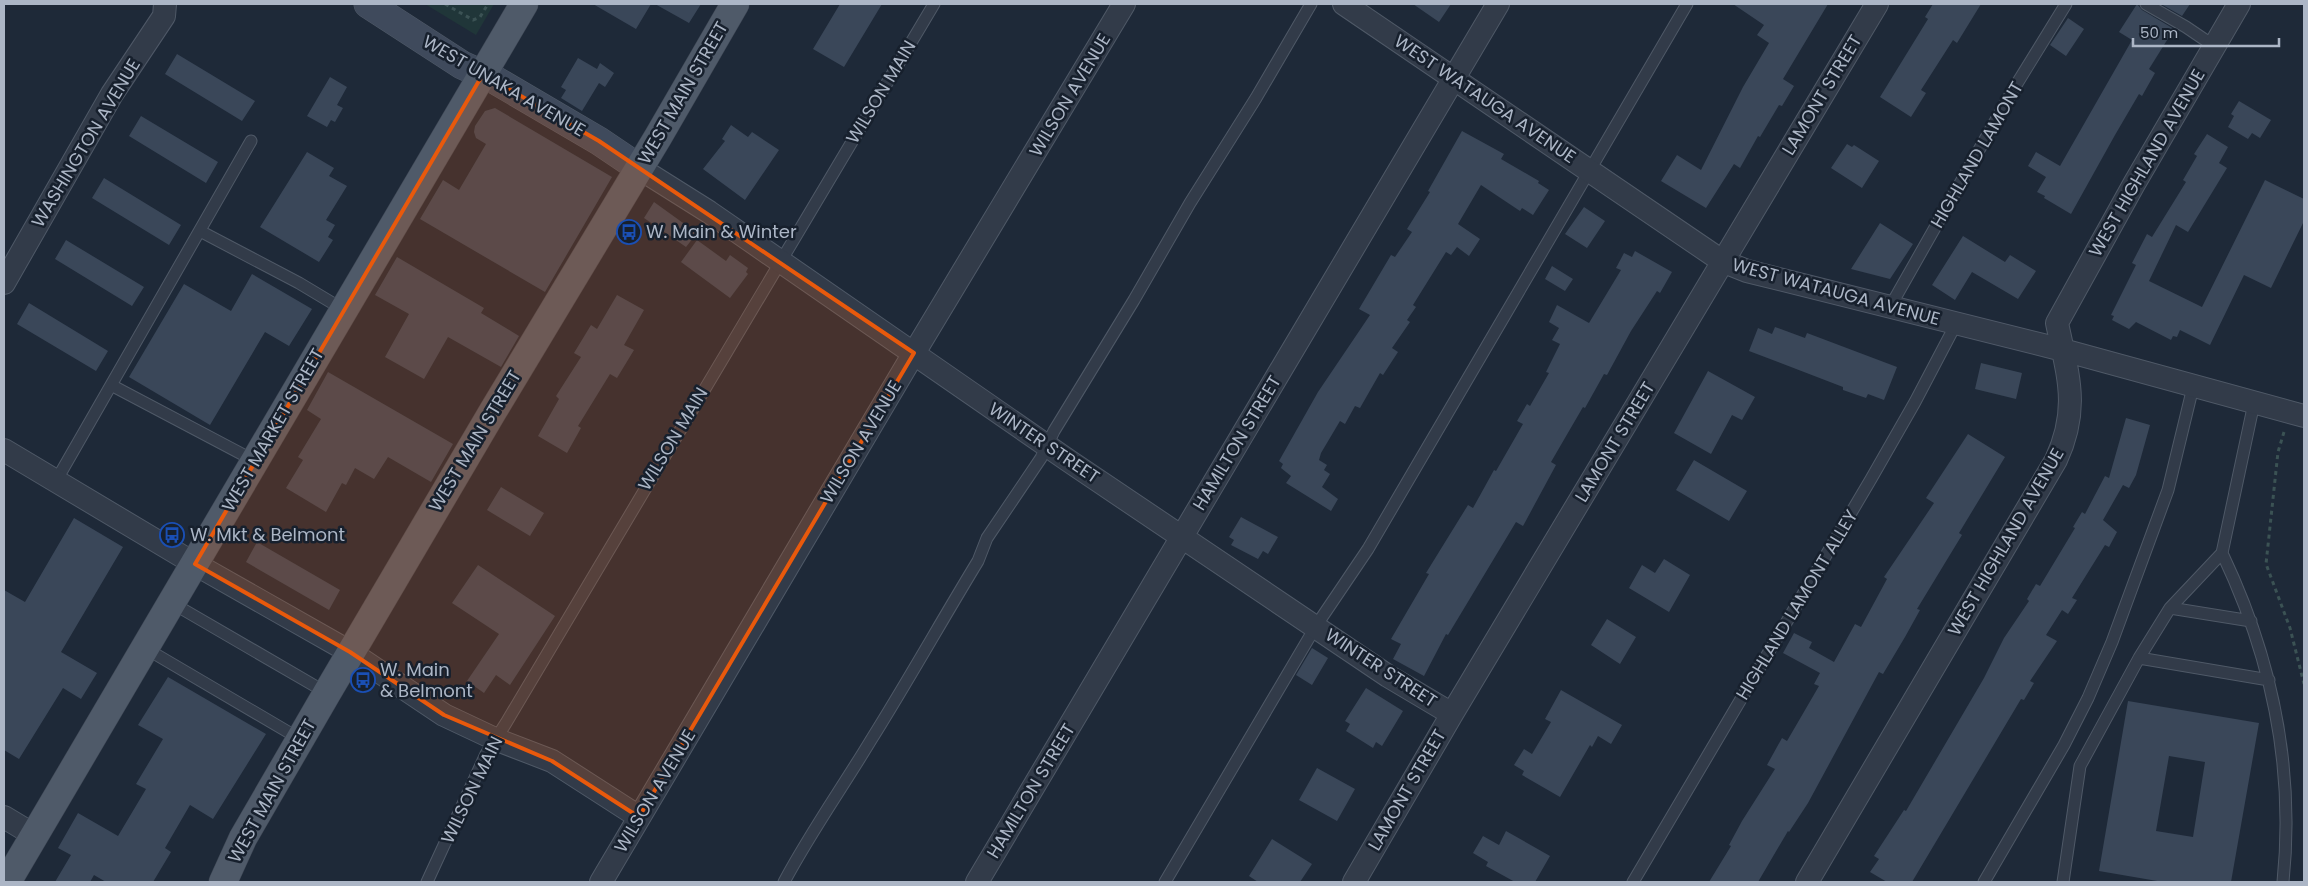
<svg xmlns="http://www.w3.org/2000/svg" width="2308" height="886" font-family="Poppins,sans-serif">
  <rect width="100%" height="100%" fill="#1e2938"/>
  <!-- green -->
  <path fill="#203639" d="M 425,4 L 494,4 L 476,35 Z"/>
  <!-- building -->
  <path fill="#3a4759" fill-rule="evenodd" d="M 593,4 L 651,4 L 636,29 Z
    M 655,4 L 701,4 L 689,23 Z
    M 840,4 L 882,4 L 844,67 L 813,49 Z
    M 1413,4 L 1451,4 L 1439,22 Z
    M 1733,4 L 1828,4 L 1783,79 L 1794,86 L 1782,106 L 1779,105 L 1760,137 L 1758,136 L 1740,168 L 1734,164 L 1706,208 L 1661,181 L 1677,155 L 1701,170 L 1743,87 L 1769,43 L 1757,35 L 1764,25 Z
    M 1933,4 L 1981,4 L 1957,43 L 1953,40 L 1921,90 L 1926,93 L 1911,117 L 1880,97 L 1928,19 L 1925,17 Z
    M 2137,4 L 2142,10 L 2174,29 L 2149,69 L 2155,73 L 2142,96 L 2139,94 L 2115,135 L 2071,214 L 2044,198 L 2045,196 L 2037,192 L 2046,177 L 2028,166 L 2036,152 L 2060,166 L 2132,40 L 2119,32 Z
    M 2161,4 L 2190,4 L 2182,16 Z
    M 2068,18 L 2084,29 L 2066,56 L 2050,45 Z
    M 177,54 L 255,101 L 242,121 L 165,74 Z
    M 578,58 L 597,69 L 600,63 L 614,73 L 605,87 L 599,83 L 582,111 L 561,98 L 566,90 L 561,87 Z
    M 330,77 L 347,87 L 337,105 L 343,108 L 335,122 L 331,120 L 327,127 L 307,116 Z
    M 2239,101 L 2271,120 L 2260,138 L 2252,133 L 2248,139 L 2228,127 L 2234,116 L 2231,114 Z
    M 495,108 L 612,177 L 545,292 L 420,219 L 443,180 L 459,190 L 486,144 L 476,138 L 474,132 L 475,126 L 485,111 Z
    M 141,116 L 218,162 L 206,183 L 129,136 Z
    M 731,125 L 748,137 L 752,132 L 779,150 L 745,200 L 703,169 L 725,141 L 722,139 Z
    M 1462,131 L 1504,154 L 1501,159 L 1539,181 L 1538,183 L 1549,190 L 1533,215 L 1522,208 L 1520,211 L 1481,185 L 1458,224 L 1480,239 L 1469,256 L 1457,247 L 1451,255 L 1446,252 L 1413,305 L 1416,307 L 1407,320 L 1410,322 L 1392,348 L 1398,352 L 1383,375 L 1380,373 L 1360,408 L 1355,406 L 1345,424 L 1340,421 L 1321,453 L 1319,460 L 1327,465 L 1324,470 L 1330,474 L 1322,487 L 1338,499 L 1331,511 L 1286,483 L 1291,476 L 1281,468 L 1283,464 L 1279,461 L 1318,392 L 1370,315 L 1359,309 L 1391,255 L 1395,257 L 1412,232 L 1407,229 L 1430,192 L 1428,191 Z
    M 2207,134 L 2228,147 L 2219,163 L 2227,168 L 2188,232 L 2176,225 L 2149,281 L 2202,307 L 2265,180 L 2304,199 L 2304,221 L 2271,288 L 2244,275 L 2210,345 L 2180,330 L 2177,337 L 2173,336 L 2171,340 L 2136,322 L 2129,329 L 2112,320 L 2114,316 L 2111,315 L 2136,265 L 2132,263 L 2147,234 L 2152,237 L 2186,182 L 2183,180 L 2197,156 L 2194,154 Z
    M 1847,144 L 1852,147 L 1854,145 L 1879,161 L 1862,188 L 1831,168 Z
    M 307,152 L 334,168 L 329,176 L 347,186 L 326,220 L 335,225 L 328,237 L 333,240 L 319,262 L 260,227 Z
    M 104,178 L 181,225 L 169,245 L 92,198 Z
    M 654,202 L 697,233 L 686,247 L 644,218 Z
    M 1584,207 L 1605,221 L 1587,248 L 1565,234 Z
    M 1880,223 L 1913,244 L 1890,279 L 1851,269 Z
    M 1963,236 L 2005,262 L 2010,255 L 2036,271 L 2018,299 L 1972,272 L 1955,300 L 1932,285 Z
    M 66,240 L 144,287 L 132,306 L 55,259 Z
    M 697,240 L 726,261 L 730,255 L 748,268 L 746,272 L 748,274 L 730,298 L 681,262 Z
    M 1635,251 L 1672,272 L 1660,293 L 1657,291 L 1631,331 L 1607,375 L 1604,374 L 1585,408 L 1583,407 L 1551,462 L 1556,465 L 1523,526 L 1516,522 L 1448,635 L 1446,634 L 1424,676 L 1393,659 L 1401,644 L 1391,639 L 1429,574 L 1426,573 L 1468,505 L 1473,508 L 1494,470 L 1496,471 L 1523,424 L 1517,421 L 1527,404 L 1530,406 L 1549,373 L 1546,372 L 1560,344 L 1552,340 L 1559,328 L 1549,322 L 1557,305 L 1589,323 L 1621,270 L 1616,268 L 1624,253 L 1632,257 Z
    M 397,257 L 484,308 L 481,313 L 519,336 L 501,367 L 448,337 L 424,379 L 385,357 L 409,314 L 375,295 Z
    M 1552,266 L 1573,279 L 1565,291 L 1545,279 Z
    M 252,274 L 312,309 L 289,346 L 265,332 L 210,425 L 129,377 L 184,284 L 231,311 Z
    M 617,295 L 644,310 L 624,345 L 634,350 L 617,378 L 610,374 L 578,426 L 581,428 L 567,453 L 538,436 L 559,399 L 556,396 L 581,357 L 574,353 L 591,325 L 597,329 Z
    M 29,303 L 108,351 L 96,371 L 17,324 Z
    M 1775,327 L 1805,338 L 1807,333 L 1897,367 L 1884,400 L 1868,394 L 1866,398 L 1843,390 L 1843,387 L 1749,351 L 1758,328 L 1772,334 Z
    M 1981,363 L 2022,373 L 2016,399 L 1975,389 Z
    M 1708,371 L 1755,397 L 1742,420 L 1732,415 L 1711,454 L 1674,433 Z
    M 328,372 L 453,444 L 431,482 L 388,457 L 374,479 L 355,468 L 346,485 L 342,483 L 326,512 L 286,488 L 303,460 L 298,457 L 321,419 L 307,410 Z
    M 2126,418 L 2150,425 L 2136,475 L 2129,488 L 2123,485 L 2103,520 L 2117,532 L 2109,547 L 2105,545 L 2072,598 L 2077,600 L 2068,614 L 2062,610 L 2046,635 L 2057,641 L 2030,681 L 2034,683 L 2024,700 L 2021,699 L 1912,882 L 1887,882 L 1870,872 L 1879,859 L 1874,856 L 1904,810 L 1906,811 L 1984,678 L 2004,638 L 2029,601 L 2027,599 L 2036,584 L 2040,586 L 2075,528 L 2073,527 L 2082,512 L 2085,514 L 2105,476 L 2109,478 Z
    M 1968,434 L 2005,457 L 1959,533 L 1962,535 L 1917,609 L 1920,610 L 1905,637 L 1883,674 L 1879,672 L 1808,803 L 1789,832 L 1788,831 L 1758,882 L 1709,882 L 1731,846 L 1729,845 L 1742,821 L 1775,769 L 1767,765 L 1782,738 L 1787,741 L 1819,686 L 1814,684 L 1820,673 L 1783,653 L 1794,633 L 1812,642 L 1809,648 L 1834,662 L 1855,624 L 1861,627 L 1887,579 L 1884,577 L 1934,503 L 1926,498 Z
    M 1694,460 L 1747,491 L 1729,521 L 1676,490 Z
    M 501,487 L 544,513 L 530,536 L 487,510 Z
    M 1241,517 L 1278,537 L 1268,554 L 1263,551 L 1258,559 L 1231,545 L 1234,540 L 1229,537 Z
    M 74,518 L 123,547 L 61,652 L 97,673 L 81,699 L 63,688 L 19,759 L 4,750 L 4,590 L 25,602 Z
    M 257,542 L 340,590 L 329,610 L 246,562 Z
    M 1664,559 L 1690,575 L 1669,612 L 1629,588 L 1642,565 L 1655,573 Z
    M 478,565 L 555,616 L 510,685 L 496,675 L 484,693 L 467,681 L 499,634 L 452,603 Z
    M 1607,619 L 1636,637 L 1620,664 L 1591,645 Z
    M 1312,648 L 1328,658 L 1312,685 L 1296,675 Z
    M 168,677 L 266,734 L 213,819 L 190,805 L 165,848 L 171,852 L 153,882 L 106,882 L 94,875 L 90,882 L 55,882 L 71,855 L 58,848 L 78,813 L 118,836 L 146,789 L 136,784 L 163,739 L 138,725 Z
    M 1366,688 L 1403,711 L 1382,746 L 1376,742 L 1373,748 L 1346,731 L 1350,724 L 1345,721 Z
    M 1561,690 L 1622,725 L 1611,744 L 1598,736 L 1592,747 L 1590,745 L 1560,797 L 1522,775 L 1524,771 L 1514,765 L 1524,749 L 1532,754 L 1551,722 L 1545,719 Z
    M 2128,701 L 2259,723 L 2231,882 L 2163,882 L 2099,871 ZM 2169,756 L 2205,762 L 2193,837 L 2156,831 Z
    M 1317,768 L 1355,789 L 1337,821 L 1299,800 Z
    M 1506,831 L 1550,856 L 1535,882 L 1515,882 L 1486,866 L 1488,862 L 1473,853 L 1483,836 L 1499,845 Z
    M 1272,839 L 1312,864 L 1300,882 L 1258,882 L 1249,876 Z"/>
  <g fill="none" stroke-linecap="round" stroke-linejoin="round">
    <defs>
      <path id="lane" d="M 2146,4 L 2186,27 L 2214,46
        M 200,231 L 299,283 L 344,310
        M 1890,307 L 2013,90 L 2066,4
        M 111,385 L 255,461
        M 56,481 L 251,141
        M 2222,553 C 2272,658 2295,766 2283,882
        M 172,603 L 327,693
        M 2170,608 L 2251,621
        M 145,648 L 300,739
        M 2139,658 L 2269,680
        M 427,882 L 486,754 L 506,723 L 934,4
        M 784,882 C 810,833 842,788 871,740 C 908,681 942,620 978,561 L 987,538 L 1041,458 L 1054,431 L 1134,300 L 1190,203 L 1256,98 L 1311,4
        M 1165,882 L 1316,626 L 1368,549 L 1687,4
        M 1633,882 L 1871,479 L 1915,402 L 1956,324
        M 1984,882 L 2064,745 L 2088,698 L 2112,642 L 2168,490 L 2193,387
        M 2063,882 L 2080,766 L 2139,658 L 2170,608 L 2222,553 L 2254,403"/>
      <path id="street" d="M 1344,4 L 1722,261 L 1747,271 L 2063,350 L 2304,416
        M 639,168 L 709,212 L 1069,461 L 1388,676 L 1452,714
        M 4,283 L 112,94 L 164,16 L 165,4
        M 4,450 L 195,564 L 350,652 L 444,715 L 495,739 L 552,761 L 639,817
        M 4,817 L 34,835
        M 601,882 L 914,353 L 1124,4
        M 977,882 L 1498,4
        M 1354,882 L 1452,714 L 1877,4
        M 1807,882 L 2056,460 C 2080,408 2068,376 2057,323 L 2134,184 L 2239,4"/>
      <path id="secondary" d="M 368,4 L 462,65 L 495,80 L 599,141 L 639,168"/>
      <path id="primary" d="M 7,882 L 524,4
        M 223,882 L 243,838 L 327,693 L 493,411 L 658,137 L 735,4"/>
    </defs>
    <!-- lane casing -->
    <use href="#lane" stroke="#4f5967" stroke-width="13"/>
    <!-- street casing -->
    <use href="#street" stroke="#4f5967" stroke-width="24"/>
    <!-- secondary casing -->
    <use href="#secondary" stroke="#4f5967" stroke-width="29"/>
    <!-- primary casing -->
    <use href="#primary" stroke="#3b4452" stroke-width="29"/>
    <!-- path -->
    <path stroke="#3b5254" stroke-width="3" stroke-dasharray="4 4" stroke-linecap="butt" d="M 445,4 L 473,20 L 480,17 L 488,4
      M 2284,432 L 2278,452 L 2266,564 L 2290,628 L 2304,684"/>
    <!-- lane -->
    <use href="#lane" stroke="#323b49" stroke-width="11"/>
    <!-- street -->
    <use href="#street" stroke="#323b49" stroke-width="22"/>
    <!-- secondary -->
    <use href="#secondary" stroke="#3f4a5c" stroke-width="28"/>
    <!-- primary -->
    <use href="#primary" stroke="#4f5a69" stroke-width="28"/>
  </g>
  <!-- marked area -->
  <path fill="#e8590c" fill-opacity="0.2" stroke="#e8590c" stroke-width="4" stroke-linejoin="round" d="M 483,74 L 599,141 L 914,353 L 639,817 L 552,761 L 444,715 L 350,652 L 195,564 Z"/>
  <!-- icons -->
  <defs>
    <symbol id="bus-ring" viewBox="-11 -11 22 22"><circle r="9.5" fill="#17202d" stroke="#1a4fb4" stroke-width="1.5"/><path d="M-5-6H5V4H4V6H2V4H-2V6H-4V4H-5ZM-3.5-4V0h7V-4ZM-3.5 1.2v1.5H-2V1.2ZM2 1.2v1.5H3.5V1.2Z" fill="#1a4fb4"/></symbol>
  </defs>
  <g fill-rule="evenodd">
    <use href="#bus-ring" x="615" y="218" width="28" height="28"/>
    <use href="#bus-ring" x="158" y="521" width="28" height="28"/>
    <use href="#bus-ring" x="349" y="666" width="28" height="28"/>
  </g>
  <g text-anchor="middle" stroke-width="5" stroke-linejoin="round" paint-order="stroke">
    <!-- street labels -->
    <g font-size="18" fill="#acb6c6" stroke="#17202d">
      <text transform="translate(504 86) rotate(30)" y="6">WEST UNAKA AVENUE</text>
      <text transform="translate(881 92) rotate(-59)" y="6">WILSON MAIN</text>
      <text transform="translate(683 93) rotate(-60)" y="6">WEST MAIN STREET</text>
      <text transform="translate(1070 95) rotate(-59)" y="6">WILSON AVENUE</text>
      <text transform="translate(1822 95) rotate(-59)" y="6">LAMONT STREET</text>
      <text transform="translate(1485 99) rotate(34)" y="6">WEST WATAUGA AVENUE</text>
      <text transform="translate(86 143) rotate(-59)" y="6">WASHINGTON AVENUE</text>
      <text transform="translate(1977 155) rotate(-60)" y="6">HIGHLAND LAMONT</text>
      <text transform="translate(2147 163) rotate(-60)" y="6">WEST HIGHLAND AVENUE</text>
      <text transform="translate(1836 292) rotate(15)" y="6">WEST WATAUGA AVENUE</text>
      <text transform="translate(273 430) rotate(-60)" y="6">WEST MARKET STREET</text>
      <text transform="translate(673 439) rotate(-59)" y="6">WILSON MAIN</text>
      <text transform="translate(475 441) rotate(-59)" y="6">WEST MAIN STREET</text>
      <text transform="translate(861 442) rotate(-59)" y="6">WILSON AVENUE</text>
      <text transform="translate(1615 442) rotate(-59)" y="6">LAMONT STREET</text>
      <text transform="translate(1044 443) rotate(34)" y="6">WINTER STREET</text>
      <text transform="translate(1237 443) rotate(-59)" y="6">HAMILTON STREET</text>
      <text transform="translate(2006 542) rotate(-60)" y="6">WEST HIGHLAND AVENUE</text>
      <text transform="translate(1797 605) rotate(-59)" y="6">HIGHLAND LAMONT ALLEY</text>
      <text transform="translate(1381 668) rotate(33)" y="6">WINTER STREET</text>
      <text transform="translate(472 790) rotate(-64)" y="6">WILSON MAIN</text>
      <text transform="translate(1407 790) rotate(-60)" y="6">LAMONT STREET</text>
      <text transform="translate(272 791) rotate(-61)" y="6">WEST MAIN STREET</text>
      <text transform="translate(655 791) rotate(-59)" y="6">WILSON AVENUE</text>
      <text transform="translate(1031 791) rotate(-59)" y="6">HAMILTON STREET</text>
    </g>
    <!-- poi labels -->
    <g font-size="18" fill="#acb6c6" stroke="#17202d" text-anchor="start">
      <text x="646" y="238">W. Main &amp; Winter</text>
      <text x="190" y="541">W. Mkt &amp; Belmont</text>
      <text x="380" y="676">W. Main<tspan x="380" dy="21">&amp; Belmont</tspan></text>
    </g>
  </g>
  <!-- border -->
  <rect width="2308" height="886" fill="none" stroke="#acb6c6" stroke-width="10"/>
  <!-- scale -->
  <path d="M2133 38v8h146v-8" fill="none" stroke="#acb6c6" stroke-width="2.5"/>
  <text x="2140" y="38" font-size="15" fill="#acb6c6" stroke="#17202d" stroke-width="4" paint-order="stroke">50 m</text>
</svg>
